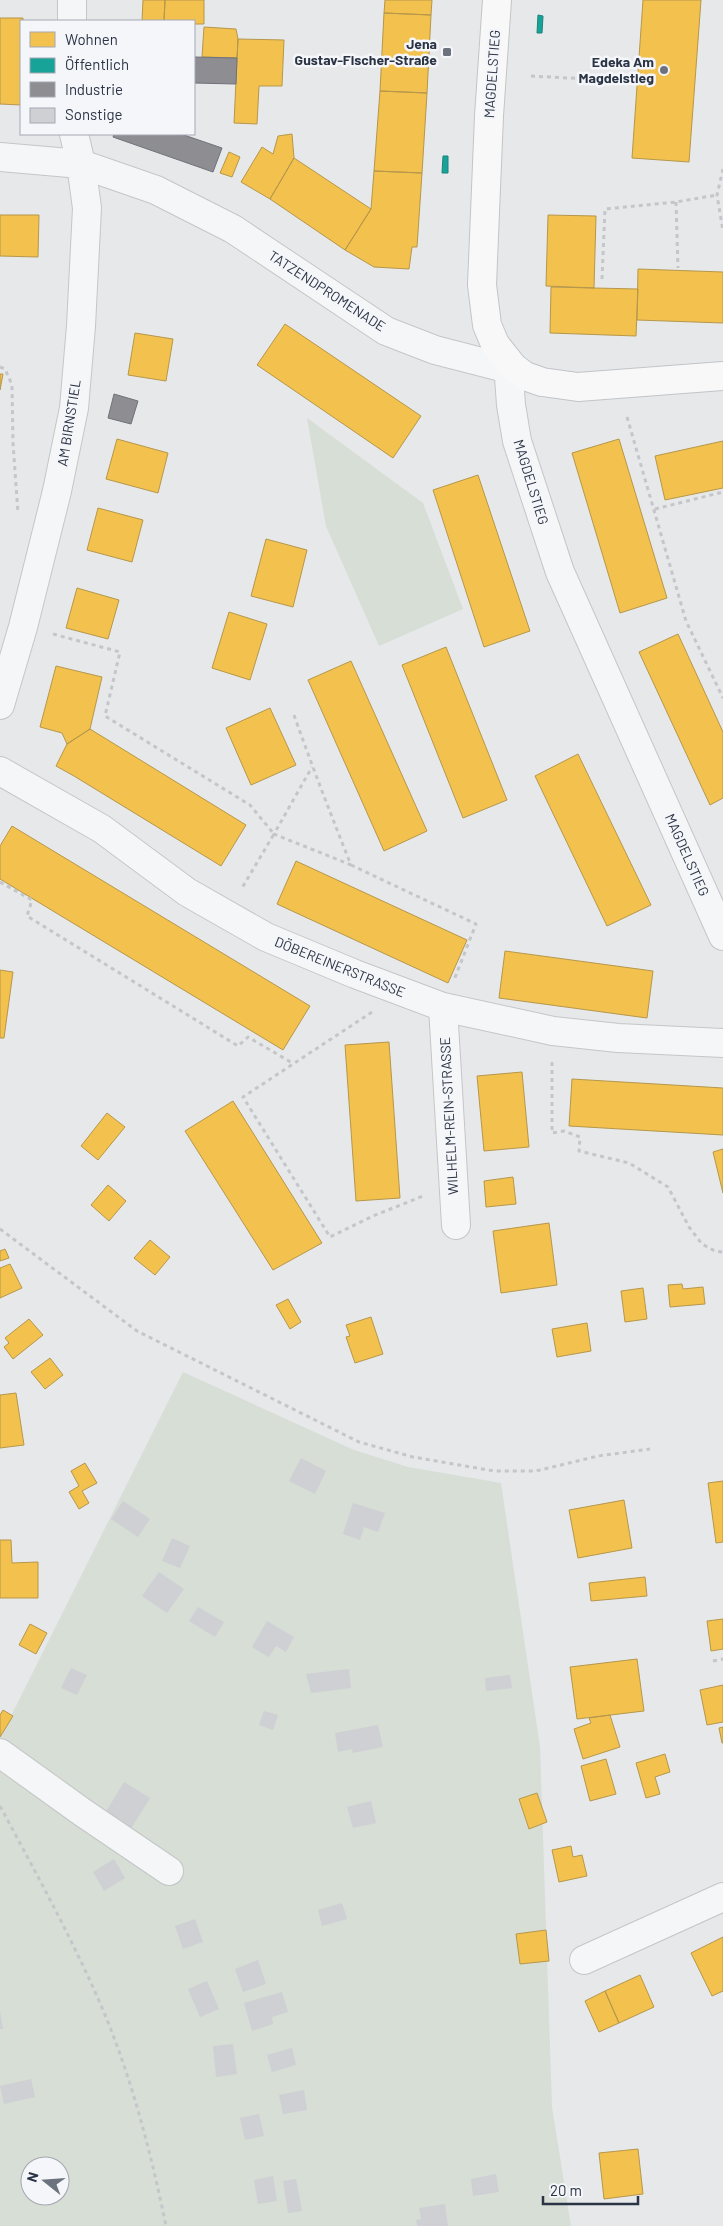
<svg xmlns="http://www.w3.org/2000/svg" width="723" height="2226" font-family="Barlow,sans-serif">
  <rect width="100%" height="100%" fill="#e6e8ea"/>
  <!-- green -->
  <path fill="#d6ded6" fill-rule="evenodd" d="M 307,418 L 423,503 L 463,609 L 379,646 L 326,526 Z
    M 183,1372 L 354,1450 L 408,1467 L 501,1483 L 540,1747 L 552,2107 L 571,2226 L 0,2226 L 0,1738 ZM 30,2166 L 60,2166 L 60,2196 L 30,2196 Z"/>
  <!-- homes -->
  <path fill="#f2c14e" stroke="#b6974b" d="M 143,0 L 165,0 L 164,21 L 142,21 Z
    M 165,0 L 204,0 L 204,24 L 194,24 L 194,21 L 164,21 Z
    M 385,0 L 432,0 L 431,15 L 384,13 Z
    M 643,0 L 701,0 L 689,162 L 632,158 Z
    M 384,13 L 431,15 L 427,93 L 380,91 Z
    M 0,18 L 23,18 L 21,105 L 0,104 Z
    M 204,27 L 236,29 L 238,39 L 237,58 L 202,57 Z
    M 238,39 L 284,40 L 282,86 L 259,86 L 257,124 L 234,123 Z
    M 380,91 L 427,93 L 422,173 L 374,171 Z
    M 292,134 L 294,158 L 270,199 L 241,182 L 262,147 L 273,154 L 278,136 Z
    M 229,152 L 240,157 L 232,177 L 220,173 Z
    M 294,158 L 371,209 L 345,250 L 270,199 Z
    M 374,171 L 422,173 L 417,247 L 412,247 L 409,269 L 374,267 L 345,250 L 371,209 Z
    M 0,215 L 39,215 L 38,257 L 0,256 Z
    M 548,215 L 596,216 L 594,288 L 546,286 Z
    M 638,269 L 723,272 L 723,323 L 637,320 Z
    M 551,287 L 638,289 L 636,336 L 550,333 Z
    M 285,324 L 421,416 L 393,458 L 257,365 Z
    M 135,333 L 173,339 L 166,381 L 128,375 Z
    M 0,374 L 3,374 L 0,390 Z
    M 117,439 L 168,453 L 158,493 L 106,479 Z
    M 619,439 L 667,598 L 620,613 L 572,453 Z
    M 723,441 L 723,488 L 665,500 L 655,456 Z
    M 478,475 L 530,631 L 484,647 L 433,490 Z
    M 98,508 L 143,520 L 132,562 L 87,550 Z
    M 266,539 L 307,550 L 293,607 L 251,596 Z
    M 77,588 L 119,600 L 108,639 L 66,628 Z
    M 229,612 L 267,624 L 250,680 L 212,668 Z
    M 678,634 L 723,732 L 723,798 L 710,805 L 639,652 Z
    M 446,647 L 507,800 L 463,818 L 402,665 Z
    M 351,661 L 427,831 L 384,851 L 308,680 Z
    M 56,666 L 102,677 L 90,729 L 67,744 L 62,733 L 40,727 Z
    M 270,708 L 296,765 L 251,785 L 226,728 Z
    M 90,729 L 246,825 L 221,866 L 74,776 L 56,766 L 67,744 Z
    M 578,754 L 651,905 L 607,926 L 535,776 Z
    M 12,826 L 310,1006 L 283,1050 L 0,879 L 0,846 Z
    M 296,861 L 467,940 L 448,983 L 277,904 Z
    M 505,951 L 653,971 L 647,1018 L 499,998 Z
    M 0,970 L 13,972 L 4,1038 L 0,1038 Z
    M 389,1042 L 400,1198 L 356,1201 L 345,1045 Z
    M 522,1072 L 529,1147 L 484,1151 L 477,1076 Z
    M 572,1079 L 723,1088 L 723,1135 L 569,1126 Z
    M 233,1101 L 322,1243 L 273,1270 L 185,1131 Z
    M 107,1113 L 125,1127 L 98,1160 L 81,1146 Z
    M 723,1149 L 723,1193 L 713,1152 Z
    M 513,1177 L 516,1204 L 486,1207 L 484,1181 Z
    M 108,1185 L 126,1201 L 109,1221 L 91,1205 Z
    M 549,1223 L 557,1285 L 501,1293 L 493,1231 Z
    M 150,1240 L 170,1257 L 155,1275 L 134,1258 Z
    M 5,1249 L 9,1258 L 0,1261 L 0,1251 Z
    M 10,1264 L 22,1288 L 0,1298 L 0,1268 Z
    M 682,1284 L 683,1289 L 703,1287 L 705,1304 L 670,1307 L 668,1285 Z
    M 643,1288 L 647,1319 L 625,1322 L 621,1291 Z
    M 288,1299 L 301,1322 L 290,1329 L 276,1305 Z
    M 371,1317 L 383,1354 L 355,1363 L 346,1337 L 350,1336 L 346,1325 Z
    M 29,1319 L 43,1335 L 13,1359 L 4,1347 L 9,1343 L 5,1338 Z
    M 587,1323 L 591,1351 L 557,1357 L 552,1329 Z
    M 50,1358 L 63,1375 L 45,1389 L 31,1372 Z
    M 16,1393 L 24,1445 L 0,1448 L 0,1395 Z
    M 85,1463 L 97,1483 L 82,1491 L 89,1503 L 79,1509 L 69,1492 L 79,1486 L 71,1471 Z
    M 723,1481 L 723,1542 L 716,1543 L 708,1483 Z
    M 624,1500 L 632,1548 L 578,1558 L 569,1510 Z
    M 0,1540 L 11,1540 L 12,1563 L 38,1562 L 38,1598 L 0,1598 Z
    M 645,1577 L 647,1596 L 591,1601 L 589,1583 Z
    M 723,1619 L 723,1649 L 711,1651 L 707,1621 Z
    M 30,1624 L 47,1633 L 36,1654 L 19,1645 Z
    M 637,1659 L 644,1711 L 577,1719 L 570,1667 Z
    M 723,1685 L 723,1722 L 707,1725 L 700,1690 Z
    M 3,1710 L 13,1716 L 0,1737 L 0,1715 Z
    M 610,1715 L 620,1747 L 583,1759 L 574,1729 L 591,1723 L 589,1718 Z
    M 723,1727 L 723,1743 L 722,1743 L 719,1728 Z
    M 665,1754 L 670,1772 L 655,1777 L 660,1794 L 646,1798 L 636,1763 Z
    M 606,1759 L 616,1794 L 590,1801 L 581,1766 Z
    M 537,1793 L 547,1822 L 529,1829 L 519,1799 Z
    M 571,1846 L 573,1857 L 582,1855 L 587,1876 L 559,1882 L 552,1850 Z
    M 546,1930 L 549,1961 L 520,1964 L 516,1934 Z
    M 723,1937 L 723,1991 L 712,1996 L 691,1953 Z
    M 640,1975 L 654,2007 L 619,2023 L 605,1991 Z
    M 605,1991 L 619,2023 L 599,2032 L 585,2001 Z
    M 638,2149 L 643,2194 L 604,2199 L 599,2153 Z"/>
  <!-- public -->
  <path fill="#17a398" stroke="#1d827f" d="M 538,15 L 543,16 L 542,33 L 537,33 Z
    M 443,156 L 448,156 L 448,173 L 442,173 Z"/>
  <!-- industry -->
  <path fill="#8d8d92" stroke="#70727b" d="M 194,57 L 237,58 L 236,84 L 194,83 Z
    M 114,134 L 181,134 L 222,148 L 213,172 L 113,137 Z
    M 114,394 L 138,401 L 131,424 L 108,418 Z"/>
  <!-- building -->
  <path fill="#ced0d3" d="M 301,1458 L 326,1471 L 315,1494 L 289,1481 Z
    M 123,1501 L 150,1519 L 138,1537 L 111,1519 Z
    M 353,1503 L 385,1513 L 378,1532 L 364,1527 L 360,1540 L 343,1534 Z
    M 172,1538 L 190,1546 L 180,1568 L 162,1561 Z
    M 159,1572 L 184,1589 L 167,1613 L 142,1596 Z
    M 198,1607 L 224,1622 L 215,1637 L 189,1621 Z
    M 267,1621 L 294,1637 L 286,1652 L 276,1646 L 269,1657 L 252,1647 Z
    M 71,1668 L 87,1675 L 77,1695 L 61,1688 Z
    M 349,1669 L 351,1688 L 311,1693 L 306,1674 Z
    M 510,1675 L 512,1688 L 486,1691 L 485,1678 Z
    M 264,1711 L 278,1715 L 273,1730 L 259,1725 Z
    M 378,1725 L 383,1747 L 353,1753 L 352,1749 L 338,1752 L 335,1733 Z
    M 124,1782 L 150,1798 L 130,1830 L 104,1815 Z
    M 371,1801 L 376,1823 L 353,1828 L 347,1807 Z
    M 114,1859 L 125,1878 L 104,1891 L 93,1872 Z
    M 342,1903 L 347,1919 L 322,1926 L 318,1910 Z
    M 195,1919 L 203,1942 L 183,1949 L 175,1926 Z
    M 258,1960 L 266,1984 L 243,1992 L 235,1969 Z
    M 207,1981 L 219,2009 L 200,2017 L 188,1989 Z
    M 282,1992 L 288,2012 L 272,2017 L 273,2024 L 252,2031 L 244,2003 Z
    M 0,2012 L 3,2029 L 0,2029 Z
    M 233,2044 L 237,2074 L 216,2077 L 213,2046 Z
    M 292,2048 L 296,2065 L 272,2072 L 267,2055 Z
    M 31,2079 L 35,2097 L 4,2104 L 0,2086 Z
    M 304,2090 L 307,2110 L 283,2114 L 279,2095 Z
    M 259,2114 L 264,2136 L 245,2140 L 240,2118 Z
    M 496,2174 L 499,2192 L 473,2196 L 471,2179 Z
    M 273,2176 L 277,2201 L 258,2204 L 254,2180 Z
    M 296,2179 L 302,2211 L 288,2213 L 283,2181 Z
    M 445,2204 L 448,2226 L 417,2226 L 416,2220 L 421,2219 L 419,2208 Z"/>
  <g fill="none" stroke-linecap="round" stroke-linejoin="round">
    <defs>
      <path id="minor" d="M 72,21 L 72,0
        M 0,157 L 81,164 L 156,190 L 233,229 L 386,331 L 435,350 L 505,368 L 513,367
        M 513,367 L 509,377 L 511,405 L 517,441 L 560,572 L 723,936
        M 0,705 L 23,627 L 57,491 L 74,408 L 81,326 L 87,208 L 81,164 L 74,134
        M 0,771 L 102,829 L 187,892 L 266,937 L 355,974 L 443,1007 L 553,1031 L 618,1038 L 723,1043
        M 443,1007 L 456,1225
        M 0,1753 L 82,1812 L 169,1871
        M 584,1960 L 723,1897"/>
      <path id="major" d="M 497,0 L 489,116 L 482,285 L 487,325 L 495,344 L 513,367 L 525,376 L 542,382 L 578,387 L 723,376"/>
    </defs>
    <!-- minor casing -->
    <use href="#minor" stroke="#c4c6c8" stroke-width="30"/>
    <!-- major casing -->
    <use href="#major" stroke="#c2c5c8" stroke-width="30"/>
    <!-- path -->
    <path stroke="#c5c6ca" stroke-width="3" stroke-dasharray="4 4" stroke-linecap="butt" d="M 531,76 L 588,79
      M 723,169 L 717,195 L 723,231
      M 676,202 L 678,268
      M 602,279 L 605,209 L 676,202 L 717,195
      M 0,367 L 5,369 L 12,385 L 13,443 L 18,513
      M 627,417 L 686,621 L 723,698
      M 655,509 L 723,492
      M 53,634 L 120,652 L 105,716 L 250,805 L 274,834 L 242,888
      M 294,715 C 312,766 331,815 351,865 L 274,834 L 312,767
      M 351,865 L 476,924 L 454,980
      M 0,882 L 32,900 L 27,916 L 238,1046 L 248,1037 L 294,1064
      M 372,1012 L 243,1097 L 330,1237 L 373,1216 L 423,1196
      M 552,1062 L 552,1133 L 564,1131 L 580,1137 L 579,1151 L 629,1163 L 668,1187 L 689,1227 L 702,1244 L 715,1251 L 723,1252
      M 0,1229 L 137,1331 L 359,1442 L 413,1457 L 494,1471 L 536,1471 L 598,1456 L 650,1449
      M 713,1661 L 723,1659
      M 0,1806 C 36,1873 73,1940 103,2010 C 132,2079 151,2153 166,2226"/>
    <!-- minor -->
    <use href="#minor" stroke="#f5f6f7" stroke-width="28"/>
    <!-- major -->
    <use href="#major" stroke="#f8f8f8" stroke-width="28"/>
  </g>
  <!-- markers -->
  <g fill="#6c737f" stroke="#f4f6f9" stroke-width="2">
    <rect x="442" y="47" width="10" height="10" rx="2.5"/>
    <circle cx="664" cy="70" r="5"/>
  </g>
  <g text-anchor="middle" stroke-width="5" stroke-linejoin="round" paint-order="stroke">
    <!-- poi labels -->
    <g font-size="14" font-weight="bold" fill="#2b3445" stroke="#f4f6f9" text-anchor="end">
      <text x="437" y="49">Jena<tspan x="437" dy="16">Gustav-Fischer-Straße</tspan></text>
      <text x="654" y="67">Edeka Am<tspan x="654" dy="16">Magdelstieg</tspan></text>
    </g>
    <!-- street labels -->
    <g font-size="14" fill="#2b3445" stroke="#f4f6f9">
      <text transform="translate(492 74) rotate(-86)" y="5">MAGDELSTIEG</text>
      <text transform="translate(327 291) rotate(33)" y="5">TATZENDPROMENADE</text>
      <text transform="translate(69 423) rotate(-81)" y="5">AM BIRNSTIEL</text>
      <text transform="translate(531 482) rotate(73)" y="5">MAGDELSTIEG</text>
      <text transform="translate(687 855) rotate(66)" y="5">MAGDELSTIEG</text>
      <text transform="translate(340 967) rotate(22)" y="5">DÖBEREINERSTRASSE</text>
      <text transform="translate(449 1116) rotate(-93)" y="5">WILHELM-REIN-STRASSE</text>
    </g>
  </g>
  <!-- legend -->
  <rect x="20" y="20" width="175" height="115" fill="#f4f6f9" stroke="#a4a8b1"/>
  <rect x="30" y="32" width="25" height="15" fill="#f2c14e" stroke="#a4a8b1"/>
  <text x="65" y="45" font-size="15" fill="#2b3445">Wohnen</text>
  <rect x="30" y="58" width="25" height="15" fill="#17a398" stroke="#a4a8b1"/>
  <text x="65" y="70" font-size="15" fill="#2b3445">Öffentlich</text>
  <rect x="30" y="82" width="25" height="15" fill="#8d8d92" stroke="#a4a8b1"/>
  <text x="65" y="95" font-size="15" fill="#2b3445">Industrie</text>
  <rect x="30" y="108" width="25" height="15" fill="#ced0d3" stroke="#a4a8b1"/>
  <text x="65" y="120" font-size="15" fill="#2b3445">Sonstige</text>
  <!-- north arrow -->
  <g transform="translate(45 2181) rotate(287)"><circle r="24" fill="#f4f6f9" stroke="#a4a8b1"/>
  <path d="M0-4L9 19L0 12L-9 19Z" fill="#6c737f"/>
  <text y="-8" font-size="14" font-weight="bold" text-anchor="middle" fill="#2b3445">N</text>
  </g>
  <!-- scale -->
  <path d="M543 2196v8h95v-8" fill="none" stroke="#2b3445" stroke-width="2.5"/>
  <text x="550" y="2196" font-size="15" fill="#2b3445" stroke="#f4f6f9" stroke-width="4" paint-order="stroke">20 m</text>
</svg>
